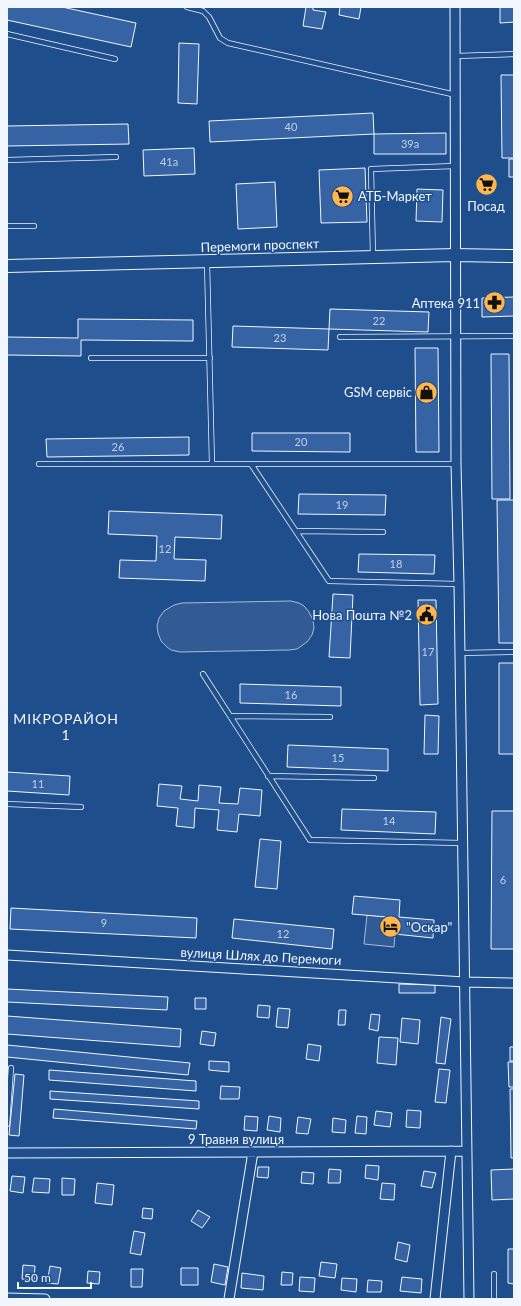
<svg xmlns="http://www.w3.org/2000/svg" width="521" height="1306" font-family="Lato,sans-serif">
  <rect width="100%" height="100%" fill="#1f4e8c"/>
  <!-- built -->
  <path fill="#305b95" stroke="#a8bbd7" d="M 291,601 L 299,603 L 304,606 L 309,612 L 313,620 L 314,628 L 312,635 L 307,642 L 297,649 L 289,650 L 180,652 L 171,650 L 167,647 L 161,641 L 158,633 L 157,626 L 159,618 L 164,611 L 174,605 L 182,603 Z
    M 367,915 L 387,917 L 385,933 L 395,934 L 394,947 L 364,944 Z"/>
  <!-- building -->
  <path fill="#3563a3" stroke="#f2f6ff" d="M 7,7 L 62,7 L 136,23 L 131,47 L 7,20 Z
    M 306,7 L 313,7 L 313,10 L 326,12 L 322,29 L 303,26 Z
    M 340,7 L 361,7 L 359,19 L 339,15 Z
    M 500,7 L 514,7 L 514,22 L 500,23 Z
    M 179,43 L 199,44 L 197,104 L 178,103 Z
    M 501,75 L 514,75 L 514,158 L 502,158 Z
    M 373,113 L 374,134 L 210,142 L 209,121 Z
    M 128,124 L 129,144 L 7,146 L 7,126 Z
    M 446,133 L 446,154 L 374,154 L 374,134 Z
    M 194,148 L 195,174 L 144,176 L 143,150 Z
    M 509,159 L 514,159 L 514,177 L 509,177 Z
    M 365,168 L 367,222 L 321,223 L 319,170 Z
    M 275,182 L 277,227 L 238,229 L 236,184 Z
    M 417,189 L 443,190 L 442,222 L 416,221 Z
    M 514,297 L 514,316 L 482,317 L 482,298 Z
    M 330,309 L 429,312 L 428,332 L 329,329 Z
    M 78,319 L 193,320 L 193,341 L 81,340 L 81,356 L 7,355 L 7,337 L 78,338 Z
    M 233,326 L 329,329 L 328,350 L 232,347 Z
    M 415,348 L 438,348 L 439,452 L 416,452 Z
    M 491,354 L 509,354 L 510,499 L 492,499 Z
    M 252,433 L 350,433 L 350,452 L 252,451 Z
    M 189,437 L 189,455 L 47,457 L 46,439 Z
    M 299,494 L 386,495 L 385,515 L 298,514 Z
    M 497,500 L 514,500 L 514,643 L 499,643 Z
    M 109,511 L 222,515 L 221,539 L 175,537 L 174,559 L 206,560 L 205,581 L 119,578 L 120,560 L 156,561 L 157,536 L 108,534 Z
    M 359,554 L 435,555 L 434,574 L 358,572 Z
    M 333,594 L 353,595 L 350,658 L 329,657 Z
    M 418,600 L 436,600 L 438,704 L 420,705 Z
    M 499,663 L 514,663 L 514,754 L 499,754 Z
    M 240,684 L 341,687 L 341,706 L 240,703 Z
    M 425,715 L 439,716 L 438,754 L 424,754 Z
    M 288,745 L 388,749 L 388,771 L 287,767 Z
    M 7,772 L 70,776 L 69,795 L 7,791 Z
    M 159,784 L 182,786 L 180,799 L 198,801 L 199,785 L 221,787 L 219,803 L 238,804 L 240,788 L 262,790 L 260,816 L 239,814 L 237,832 L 217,830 L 219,810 L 195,808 L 194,828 L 176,826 L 178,808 L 157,806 Z
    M 342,809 L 436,812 L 435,834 L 341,830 Z
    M 492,811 L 514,811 L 514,949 L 491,949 Z
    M 260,839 L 281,841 L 277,889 L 255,887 Z
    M 354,896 L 400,900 L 399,917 L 434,920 L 433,938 L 385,933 L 387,917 L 352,914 Z
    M 11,908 L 197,918 L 196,938 L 10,929 Z
    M 234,919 L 334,929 L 332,949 L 232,938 Z
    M 399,984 L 435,985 L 435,993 L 399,993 Z
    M 7,989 L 168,997 L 167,1010 L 7,1002 Z
    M 195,998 L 206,998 L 206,1009 L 195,1009 Z
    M 258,1005 L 270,1006 L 269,1018 L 257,1017 Z
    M 278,1008 L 290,1009 L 288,1028 L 276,1027 Z
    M 339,1010 L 346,1010 L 345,1025 L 338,1025 Z
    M 371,1014 L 380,1015 L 378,1031 L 369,1029 Z
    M 7,1016 L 181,1029 L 180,1047 L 7,1034 Z
    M 441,1017 L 451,1019 L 445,1064 L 436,1063 Z
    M 402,1018 L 420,1020 L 418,1044 L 400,1042 Z
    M 202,1031 L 216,1033 L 214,1046 L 200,1044 Z
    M 379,1037 L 398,1038 L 396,1065 L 377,1063 Z
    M 308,1044 L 321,1046 L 319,1061 L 306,1059 Z
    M 7,1045 L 190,1063 L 188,1075 L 7,1057 Z
    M 510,1047 L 514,1047 L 514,1061 L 510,1061 Z
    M 209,1061 L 229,1062 L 229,1072 L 209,1070 Z
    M 508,1062 L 514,1062 L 514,1087 L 509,1087 Z
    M 439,1069 L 450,1070 L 446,1103 L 435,1102 Z
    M 49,1070 L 196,1081 L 196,1091 L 49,1080 Z
    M 15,1074 L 24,1075 L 19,1136 L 9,1135 Z
    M 221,1086 L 240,1087 L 239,1099 L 220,1099 Z
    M 510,1089 L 514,1089 L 514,1158 L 511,1158 Z
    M 50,1091 L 199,1101 L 199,1109 L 50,1099 Z
    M 54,1109 L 197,1121 L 196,1129 L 53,1118 Z
    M 407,1110 L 421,1111 L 420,1128 L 406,1127 Z
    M 376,1111 L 392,1113 L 390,1127 L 374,1125 Z
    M 245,1116 L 258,1117 L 257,1131 L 244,1130 Z
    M 269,1116 L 281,1118 L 280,1132 L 267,1130 Z
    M 357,1116 L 367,1117 L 366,1134 L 355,1133 Z
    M 298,1117 L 311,1119 L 308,1134 L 296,1133 Z
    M 333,1118 L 346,1120 L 345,1133 L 332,1132 Z
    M 366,1165 L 379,1166 L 378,1180 L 365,1178 Z
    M 258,1167 L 269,1167 L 268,1178 L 257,1177 Z
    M 329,1169 L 341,1170 L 340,1183 L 328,1183 Z
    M 514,1169 L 514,1199 L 492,1200 L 491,1170 Z
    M 424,1171 L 436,1173 L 432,1188 L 421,1186 Z
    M 302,1172 L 314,1173 L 313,1184 L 301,1183 Z
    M 12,1176 L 25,1177 L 23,1193 L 10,1191 Z
    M 34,1178 L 50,1179 L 49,1193 L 32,1192 Z
    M 62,1178 L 75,1179 L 74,1195 L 62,1195 Z
    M 97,1183 L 114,1185 L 112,1205 L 95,1203 Z
    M 382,1183 L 395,1184 L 394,1200 L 380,1199 Z
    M 143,1208 L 153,1209 L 152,1219 L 142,1218 Z
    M 198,1210 L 210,1217 L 202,1228 L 191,1221 Z
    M 134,1231 L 145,1233 L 141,1255 L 130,1253 Z
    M 398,1242 L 410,1245 L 407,1262 L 395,1259 Z
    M 508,1249 L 514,1249 L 514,1284 L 508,1283 Z
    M 321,1262 L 337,1264 L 335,1278 L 319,1276 Z
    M 214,1264 L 228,1267 L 225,1285 L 211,1282 Z
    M 23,1265 L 35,1266 L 34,1280 L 22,1279 Z
    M 50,1266 L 61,1268 L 58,1284 L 47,1283 Z
    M 181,1268 L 198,1268 L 198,1285 L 181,1285 Z
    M 131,1269 L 143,1269 L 142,1287 L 131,1287 Z
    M 88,1271 L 100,1272 L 99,1284 L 87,1283 Z
    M 282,1272 L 293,1273 L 292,1285 L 281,1285 Z
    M 242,1273 L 264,1276 L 263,1290 L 241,1288 Z
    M 300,1277 L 315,1278 L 314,1292 L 299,1291 Z
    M 402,1277 L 422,1279 L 421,1293 L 400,1291 Z
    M 342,1278 L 357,1279 L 356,1292 L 341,1290 Z
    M 368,1280 L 382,1281 L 381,1292 L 367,1292 Z"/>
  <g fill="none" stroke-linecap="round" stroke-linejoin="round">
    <defs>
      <path id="lane" d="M 187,7 L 203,11 L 209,17 L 220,38 L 228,43 L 456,95
        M 7,34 L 115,59
        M 456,56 L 514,54
        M 7,160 L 116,157
        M 7,226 L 34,226
        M 373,256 L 371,169 L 455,166
        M 207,262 L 212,464 L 251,464
        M 340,337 L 514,336
        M 91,358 L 210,358
        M 39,464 L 212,464
        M 456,464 L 251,464 L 329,581 L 459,584
        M 296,531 L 383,532
        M 460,653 L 514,652
        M 203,674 L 310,840 L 463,843
        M 231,716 L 330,717
        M 268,776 L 374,778
        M 7,804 L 81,807
        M 7,1124 L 11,1068
        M 494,1274 L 494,1299"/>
      <path id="street" d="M 455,7 L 456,464 L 459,584 L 469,1299
        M 7,955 L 465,982 L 514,983
        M 7,1153 L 466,1151
        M 7,1298 L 45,1299
        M 229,1299 L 253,1152
        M 435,1299 L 451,1151"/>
      <path id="secondary" d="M 7,266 L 455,255 L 514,256"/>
    </defs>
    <!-- lane casing -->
    <use href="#lane" stroke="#f2f6ff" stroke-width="6"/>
    <!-- street casing -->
    <use href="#street" stroke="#f2f6ff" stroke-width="11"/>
    <!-- secondary casing -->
    <use href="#secondary" stroke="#f2f6ff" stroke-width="14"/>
    <!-- lane -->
    <use href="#lane" stroke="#1f4e8c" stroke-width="4.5"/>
    <!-- street -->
    <use href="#street" stroke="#1f4e8c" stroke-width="9"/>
    <!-- secondary -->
    <use href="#secondary" stroke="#1f4e8c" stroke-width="12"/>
  </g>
  <!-- icons -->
  <defs>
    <symbol id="supermarket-disc" viewBox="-11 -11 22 22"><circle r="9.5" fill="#ffb74d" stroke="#1f4e8c"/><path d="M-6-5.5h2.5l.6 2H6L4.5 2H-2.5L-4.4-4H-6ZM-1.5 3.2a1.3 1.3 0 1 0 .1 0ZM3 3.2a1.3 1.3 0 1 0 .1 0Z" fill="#111"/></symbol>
    <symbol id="pharmacy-disc" viewBox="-11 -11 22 22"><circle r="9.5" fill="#ffb74d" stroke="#1f4e8c"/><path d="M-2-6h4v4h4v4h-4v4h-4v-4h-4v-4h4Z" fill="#111"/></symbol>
    <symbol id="shop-disc" viewBox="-11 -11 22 22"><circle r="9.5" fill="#ffb74d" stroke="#1f4e8c"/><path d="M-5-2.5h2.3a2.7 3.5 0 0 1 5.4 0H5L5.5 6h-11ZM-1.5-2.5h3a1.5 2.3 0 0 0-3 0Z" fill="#111"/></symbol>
    <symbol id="civic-disc" viewBox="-11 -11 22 22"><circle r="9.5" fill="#ffb74d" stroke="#1f4e8c"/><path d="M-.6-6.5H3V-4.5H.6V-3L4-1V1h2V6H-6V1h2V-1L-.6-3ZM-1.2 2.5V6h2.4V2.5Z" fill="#111"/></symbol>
    <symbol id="hotel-disc" viewBox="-11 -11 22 22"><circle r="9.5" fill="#ffb74d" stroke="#1f4e8c"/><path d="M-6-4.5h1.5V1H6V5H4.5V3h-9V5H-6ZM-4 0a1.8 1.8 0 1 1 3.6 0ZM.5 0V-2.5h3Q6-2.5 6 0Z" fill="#111"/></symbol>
  </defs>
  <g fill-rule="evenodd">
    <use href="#supermarket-disc" x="474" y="172" width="25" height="25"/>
    <use href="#supermarket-disc" x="330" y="184" width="25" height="25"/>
    <use href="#pharmacy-disc" x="482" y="290" width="25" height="25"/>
    <use href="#shop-disc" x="414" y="380" width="25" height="25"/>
    <use href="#civic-disc" x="414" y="602" width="25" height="25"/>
    <use href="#hotel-disc" x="378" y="914" width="25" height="25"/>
  </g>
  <g text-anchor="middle" stroke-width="3" stroke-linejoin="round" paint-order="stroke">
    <!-- number labels -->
    <g font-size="11" fill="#c3d1e8">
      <text x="291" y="131">40</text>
      <text x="410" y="148">39а</text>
      <text x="169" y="166">41а</text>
      <text x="379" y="325">22</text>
      <text x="280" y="342">23</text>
      <text x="301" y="446">20</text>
      <text x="118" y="451">26</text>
      <text x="342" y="509">19</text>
      <text x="165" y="553">12</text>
      <text x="396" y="568">18</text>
      <text x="428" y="656">17</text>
      <text x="291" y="699">16</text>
      <text x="338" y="762">15</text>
      <text x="38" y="788">11</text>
      <text x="389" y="825">14</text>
      <text x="503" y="884">6</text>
      <text x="104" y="927">9</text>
      <text x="283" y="938">12</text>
    </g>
    <!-- poi labels -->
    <g font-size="13" fill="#f2f6ff" stroke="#1f4e8c" text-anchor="end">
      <text x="358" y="201" text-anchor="start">АТБ-Маркет</text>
      <text x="486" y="211" text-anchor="middle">Посад</text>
      <text x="480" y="308">Аптека 911</text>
      <text x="412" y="397">GSM сервіс</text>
      <text x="412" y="620">Нова Пошта №2</text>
      <text x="406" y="932" text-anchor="start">"Оскар"</text>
    </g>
    <!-- street labels -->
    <g font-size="13" fill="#f2f6ff" stroke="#1f4e8c">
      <text transform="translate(260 245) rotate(-2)" y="5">Перемоги проспект</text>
      <text transform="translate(261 956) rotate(3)" y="5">вулиця Шлях до Перемоги</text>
      <text x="236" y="1144">9 Травня вулиця</text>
    </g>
    <!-- neighbourhood labels -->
    <g font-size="14" letter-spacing="1" fill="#f2f6ff" stroke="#1f4e8c">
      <text x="66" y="724">МІКРОРАЙОН<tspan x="66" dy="16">1</tspan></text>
    </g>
  </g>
  <!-- border -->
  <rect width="521" height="1306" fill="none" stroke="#f2f6ff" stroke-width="16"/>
  <!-- scale -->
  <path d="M18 1282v6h73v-6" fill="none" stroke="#f2f6ff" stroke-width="2"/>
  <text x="24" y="1282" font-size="12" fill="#f2f6ff" stroke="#1f4e8c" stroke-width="3" paint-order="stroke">50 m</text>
</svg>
